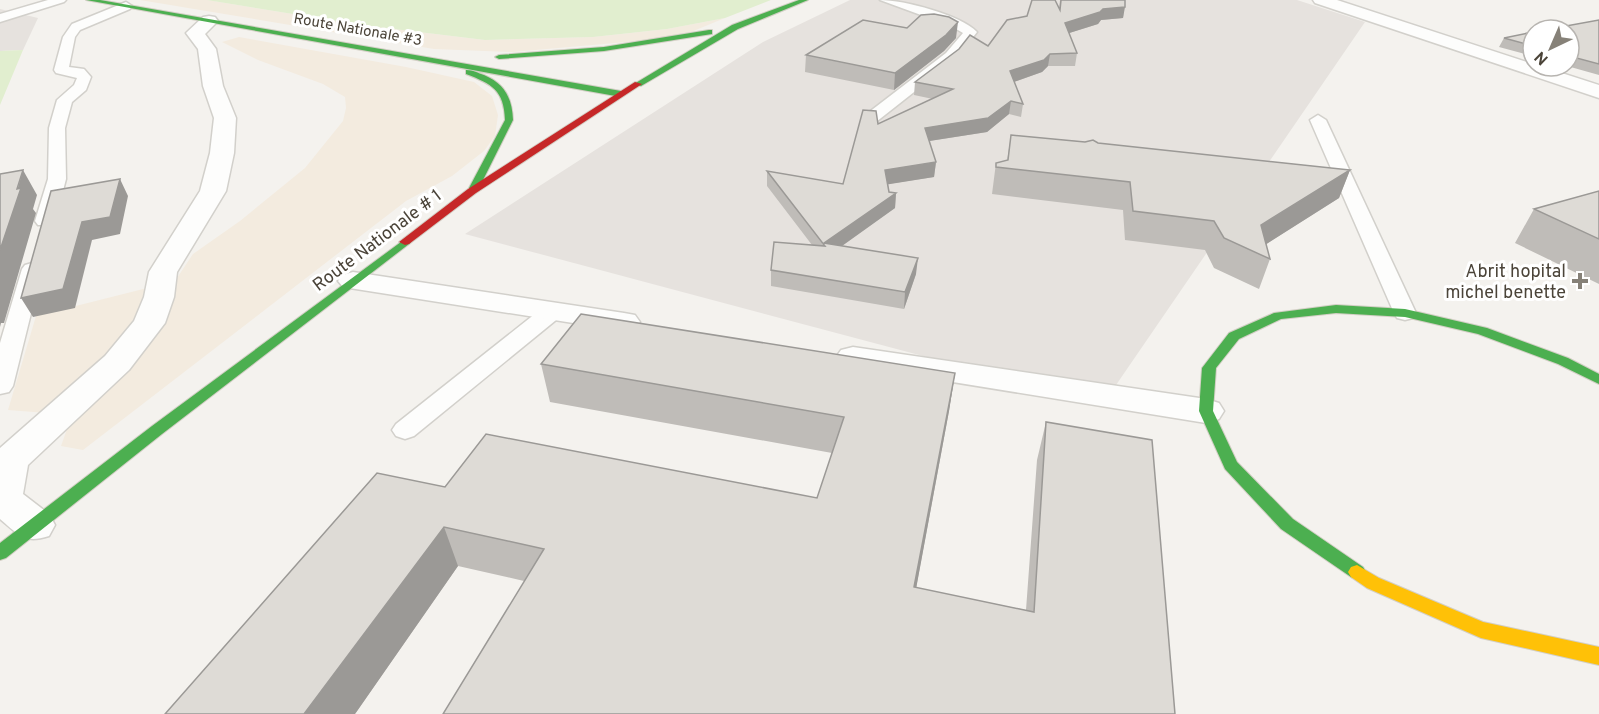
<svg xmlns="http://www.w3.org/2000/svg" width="1599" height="714" font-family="Overpass,sans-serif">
  <rect width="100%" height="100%" fill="#f4f2ee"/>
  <!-- commercial -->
  <path fill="#f3ebdf" d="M 140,0 L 207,0 L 361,25 L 485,40 L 593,37 L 667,29 L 725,18 L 691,32 L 649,40 L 513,52 L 434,49 Z
    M 239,37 L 406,67 L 474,82 L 492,96 L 498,115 L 495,136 L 484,151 L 452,176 L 406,201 L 83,450 L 61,446 L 72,415 L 8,410 L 36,316 L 175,281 L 193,254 L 240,221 L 305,168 L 343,121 L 346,108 L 345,97 L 323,84 L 258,60 L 222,42 Z"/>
  <!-- industrial -->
  <path fill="#e6e2de" d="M 850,0 L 1297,0 L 1365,22 L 1103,404 L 465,234 L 763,42 Z
    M 0,9 L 38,18 L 23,50 L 0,51 Z"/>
  <!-- green -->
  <path fill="#e1eecf" d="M 207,0 L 771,0 L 725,18 L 667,29 L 593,37 L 485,40 L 361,25 Z
    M 23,50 L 0,105 L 0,51 Z"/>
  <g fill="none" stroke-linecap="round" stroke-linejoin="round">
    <defs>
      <path id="lane" d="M 48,0 L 66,0 L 64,2 L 0,22 L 0,14 Z
        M 880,0 C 904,0 961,15 977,32 L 956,59 L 876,122 L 864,122 L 862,119 L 864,116 L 946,53 L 963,33 L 951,26 Z
        M 126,2 L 132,6 L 130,9 L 80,30 L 75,37 L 69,67 L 84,69 L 91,77 L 86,90 L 72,102 L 65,128 L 66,179 L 55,221 L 52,225 L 38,225 L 35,221 L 48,179 L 49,128 L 57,100 L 74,85 L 77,78 L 56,73 L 54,70 L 63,37 L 72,24 Z
        M 1318,115 L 1326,120 L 1416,313 L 1413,318 L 1405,320 L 1397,318 L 1394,313 L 1310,120 Z
        M 32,263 L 39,265 L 42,269 L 13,386 L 9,392 L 0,394 L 0,343 L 22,269 L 25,265 Z
        M 553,304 L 561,306 L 564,311 L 561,316 L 414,436 L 405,439 L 396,436 L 392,430 L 396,424 L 545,306 Z"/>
      <path id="street" d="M 1313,0 L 1337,0 L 1533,64 L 1533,66 L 1540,66 L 1599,85 L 1599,98 L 1315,3 Z
        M 209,16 L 215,17 L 218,21 L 205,34 L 216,49 L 223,86 L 236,118 L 234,153 L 226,191 L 177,272 L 174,297 L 165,323 L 129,370 L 28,465 L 23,494 L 49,514 L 55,525 L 49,536 C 24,544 19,535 0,519 L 0,448 L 105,356 L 134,321 L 144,297 L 149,272 L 200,191 L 210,153 L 214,118 L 203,86 L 198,49 L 186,33 L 203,17 Z
        M 353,272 L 624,313 L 635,315 L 640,322 L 635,329 L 624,331 L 343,287 L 338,281 L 343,275 Z
        M 853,347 L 1206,399 L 1219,403 L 1224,411 L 1219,419 L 1206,423 L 841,364 L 836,357 L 841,350 Z"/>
      <path id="fast" d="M 86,0 L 100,0 L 621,91 L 625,94 L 621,97 Z
        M 799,0 L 808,0 L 738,29 L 641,86 L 634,84 L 732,25 Z
        M 709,30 L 712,30 L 712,34 L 604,51 L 499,59 L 495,57 L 499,55 L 604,47 Z
        M 466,70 C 473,70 478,73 484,75 C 505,84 512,98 513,120 L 479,188 L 474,191 L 469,188 L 505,120 C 504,90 492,84 466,74 Z
        M 405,239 L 411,242 L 409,244 L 162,434 L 6,558 L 0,560 L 0,543 L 152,426 Z
        M 1336,305 L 1405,309 L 1487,328 L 1568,358 L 1599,374 L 1599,384 L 1558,364 L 1478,334 L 1405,317 L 1336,313 L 1281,319 L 1239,339 L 1216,368 L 1213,411 L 1237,462 L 1293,519 L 1363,567 L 1366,572 L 1363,577 L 1357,579 L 1351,577 L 1281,529 L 1225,469 L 1199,411 L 1202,368 L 1229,333 L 1274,313 Z"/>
      <path id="slow" d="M 1357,565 L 1379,578 L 1483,622 L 1599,647 L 1599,665 L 1481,638 L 1367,588 L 1351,577 L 1348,572 L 1351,567 Z"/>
      <path id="jam" d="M 635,82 L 642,84 L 476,193 L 409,244 L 405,245 L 399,242 L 468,189 Z"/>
    </defs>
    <!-- lane casing -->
    <use href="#lane" stroke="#d2d0cb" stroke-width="3"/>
    <!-- street casing -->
    <use href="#street" stroke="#d2d0cb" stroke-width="3"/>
    <!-- fast casing -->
    <use href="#fast" stroke="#d3cfc5" stroke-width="2"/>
    <!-- slow casing -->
    <use href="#slow" stroke="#d3cfc5" stroke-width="2"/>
    <!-- jam casing -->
    <use href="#jam" stroke="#d3cfc5" stroke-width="2"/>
    <!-- lane -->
    <use href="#lane" fill="#fdfdfc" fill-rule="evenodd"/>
    <!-- street -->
    <use href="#street" fill="#fdfdfc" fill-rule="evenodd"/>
    <!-- fast -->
    <use href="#fast" fill="#4caf50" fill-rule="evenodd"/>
    <!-- slow -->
    <use href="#slow" fill="#ffc107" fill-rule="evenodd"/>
    <!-- jam -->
    <use href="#jam" fill="#c62828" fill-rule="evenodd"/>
  </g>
  <!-- wall -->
  <path fill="#bfbcb8" d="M 1060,0 L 1125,0 L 1123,18 L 1101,20 L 1098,24 L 1069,33 L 1077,53 L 1075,66 L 1048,66 L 1042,72 L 1014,82 L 1023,104 L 1021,117 L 1009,114 L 987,132 L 929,141 L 936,162 L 934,177 L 888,184 L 889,192 L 896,193 L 895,208 L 842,246 L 916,274 L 904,309 L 771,286 L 771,270 L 812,245 L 767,186 L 767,171 L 843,184 L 878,124 L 933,99 L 914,95 L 915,82 L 988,46 L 1059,9 Z
    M 1599,20 L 1599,75 L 1567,66 L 1569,66 L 1569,30 Z
    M 1533,32 L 1533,56 L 1499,47 L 1504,38 Z
    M 956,38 L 944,51 L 894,90 L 805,72 L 806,55 Z
    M 1011,135 L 1098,143 L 1350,170 L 1339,198 L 1266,244 L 1270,259 L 1259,289 L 1214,268 L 1205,250 L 1125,240 L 1123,210 L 992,194 L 996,163 L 1007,161 Z
    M 1599,191 L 1599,284 L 1515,243 L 1534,209 Z
    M 541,364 L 955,373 L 949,411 L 916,588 L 1026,610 L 1037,460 L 1046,422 L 1175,714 L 524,581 L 458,566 L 355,714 L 445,487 L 817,498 L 832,453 L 550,402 Z"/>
  <!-- shaded-wall -->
  <path fill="#9b9996" d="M 1125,7 L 1123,18 L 1101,20 L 1098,24 L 1063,35 L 1065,23 L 1103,9 Z
    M 958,22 L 956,38 L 944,51 L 894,90 L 895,73 Z
    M 1050,54 L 1048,66 L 1042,72 L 1008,84 L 1010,71 Z
    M 1011,101 L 1009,114 L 987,132 L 923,142 L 925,128 Z
    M 936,162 L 934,177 L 884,185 L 885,170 Z
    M 23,170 L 37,195 L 33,209 L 36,213 L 4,323 L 1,323 L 0,327 L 0,250 Z
    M 1350,170 L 1339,198 L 1254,252 L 1261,225 Z
    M 120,179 L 128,196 L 120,234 L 92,240 L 75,308 L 33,317 L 21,298 L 82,222 Z
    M 896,193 L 895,208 L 825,258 L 825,246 L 824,243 Z
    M 918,258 L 916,274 L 904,309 L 905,292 Z
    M 955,373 L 949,411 L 909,627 L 914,587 Z
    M 444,527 L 458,566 L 355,714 L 304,714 Z"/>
  <!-- building -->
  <path fill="#dedbd6" stroke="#9b9996" stroke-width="1.5" d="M 1032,0 L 1055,0 L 1060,10 L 1061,0 L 1125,0 L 1125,7 L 1103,9 L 1100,12 L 1065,23 L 1077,53 L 1050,54 L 1044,60 L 1010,71 L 1023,104 L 1011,101 L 988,118 L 925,128 L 936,162 L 885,170 L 889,192 L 896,193 L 824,243 L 918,258 L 905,292 L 771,270 L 774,242 L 825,246 L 767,171 L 843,184 L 863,110 L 876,111 L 878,124 L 953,89 L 915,82 L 959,49 L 970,35 L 988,46 L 1007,20 L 1027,16 Z
    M 934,14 L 949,17 L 958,22 L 946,35 L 895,73 L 806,55 L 863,20 L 907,28 L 921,15 Z
    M 1599,20 L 1599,64 L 1569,56 L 1569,30 L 1544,30 Z
    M 1533,32 L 1533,46 L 1504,38 Z
    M 1011,135 L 1085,142 L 1093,140 L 1098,143 L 1350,170 L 1261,225 L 1270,259 L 1224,238 L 1214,221 L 1133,211 L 1130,182 L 996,167 L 996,163 L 1008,160 Z
    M 23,170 L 17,189 L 21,188 L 0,250 L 0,174 Z
    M 120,179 L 110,217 L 82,222 L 63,289 L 21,298 L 51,191 Z
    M 1599,191 L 1599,239 L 1534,209 Z
    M 581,314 L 955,373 L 914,587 L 1034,612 L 1046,422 L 1152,440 L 1175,714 L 443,714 L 544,549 L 444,527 L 304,714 L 165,714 L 377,473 L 445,487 L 486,434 L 817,498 L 844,417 L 541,364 Z"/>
  <!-- markers -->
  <path fill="#868178" stroke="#fff" stroke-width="2" d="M1577 272h6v6h6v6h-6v6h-6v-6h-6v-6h6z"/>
  <g text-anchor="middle" stroke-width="6" stroke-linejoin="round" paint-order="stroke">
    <!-- far-street labels -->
    <g font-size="15" fill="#4b4439" stroke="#fff">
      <text transform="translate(358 29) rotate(10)" y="5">Route Nationale #3</text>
    </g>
    <!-- street labels -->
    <g font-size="18" fill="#4b4439" stroke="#fff">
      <text transform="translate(377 240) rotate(-37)" y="6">Route Nationale # 1</text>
    </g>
    <!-- poi labels -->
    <g font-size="18" fill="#4b4439" stroke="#fff" text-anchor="end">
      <text x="1566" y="277">Abrit hopital<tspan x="1566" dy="21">michel benette</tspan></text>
    </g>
  </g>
  <!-- north arrow -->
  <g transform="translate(1551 48) rotate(224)"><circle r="28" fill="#ffffff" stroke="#b7b4b0" stroke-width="1.5"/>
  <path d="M0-4.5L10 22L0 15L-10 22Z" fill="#868178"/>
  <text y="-9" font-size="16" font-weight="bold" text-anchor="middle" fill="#4b4439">N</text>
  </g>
</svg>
